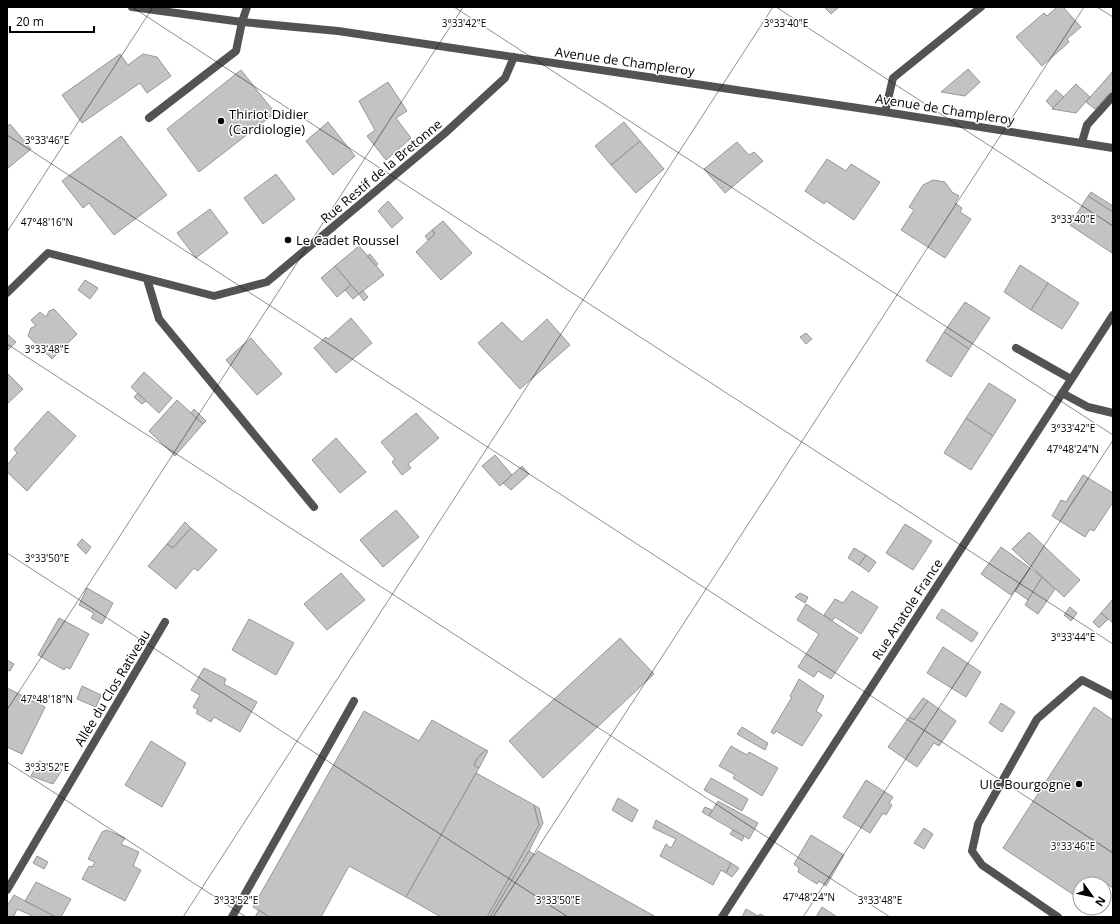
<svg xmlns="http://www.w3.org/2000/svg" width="1120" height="924" font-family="'Open Sans',sans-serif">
  <rect width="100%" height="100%" fill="#fff"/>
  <!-- building -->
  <path fill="#c3c3c3" stroke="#979797" d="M 824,7 L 839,7 L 831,14 Z
    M 1057,7 L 1063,7 L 1081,27 L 1067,39 L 1069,42 L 1042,66 L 1016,37 L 1044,13 L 1047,16 Z
    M 120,54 L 128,65 L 143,54 L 157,57 L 171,76 L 147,93 L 140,83 L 82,123 L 62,95 Z
    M 968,69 L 980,82 L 965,96 L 941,92 Z
    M 241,70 L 275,113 L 199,172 L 167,129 Z
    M 1113,71 L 1113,89 L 1095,109 L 1086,102 Z
    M 388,82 L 407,111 L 396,118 L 411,138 L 386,160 L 367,136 L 375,130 L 359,101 Z
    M 1076,84 L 1090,97 L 1076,113 L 1052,109 Z
    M 1056,90 L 1064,97 L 1053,108 L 1046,101 Z
    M 328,122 L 355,156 L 333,175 L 306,141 Z
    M 624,122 L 640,141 L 611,165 L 595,146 Z
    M 10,124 L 31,149 L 7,169 L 7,127 Z
    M 121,136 L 167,195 L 114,235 L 89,203 L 83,208 L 62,181 Z
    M 640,141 L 664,169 L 636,193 L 611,165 Z
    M 737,142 L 749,155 L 754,152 L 763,161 L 725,193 L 704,169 Z
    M 827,159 L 846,171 L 851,164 L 880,182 L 854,220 L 826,201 L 824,204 L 805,191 Z
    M 276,174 L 295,199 L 263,224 L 244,198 Z
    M 933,180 L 945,182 L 952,192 L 959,196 L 955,203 L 962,208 L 960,212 L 971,219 L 945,258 L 901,230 L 914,210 L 909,207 L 923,185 Z
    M 1091,192 L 1113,206 L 1113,212 L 1088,196 Z
    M 1088,196 L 1113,212 L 1112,253 L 1070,225 Z
    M 388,201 L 403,218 L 392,228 L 378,211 Z
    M 210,209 L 228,233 L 196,258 L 177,233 Z
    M 443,221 L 472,253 L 441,280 L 416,252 L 435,234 L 432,230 Z
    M 432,230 L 435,234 L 428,240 L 425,236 Z
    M 359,246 L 384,275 L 359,294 L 335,266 Z
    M 370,254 L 378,264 L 376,266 L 367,256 Z
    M 1020,265 L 1048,283 L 1031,310 L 1004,292 Z
    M 335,266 L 351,285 L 337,297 L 321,278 Z
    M 85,280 L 98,288 L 90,299 L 78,290 Z
    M 1048,283 L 1079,303 L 1062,329 L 1031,310 Z
    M 351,285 L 359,294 L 353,299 L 345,290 Z
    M 363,291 L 368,297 L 364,301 L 359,294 Z
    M 965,302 L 990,318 L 969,349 L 944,332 Z
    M 54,309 L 77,334 L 52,359 L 28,336 L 31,328 L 36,326 L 31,320 L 40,312 L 46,317 L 49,311 Z
    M 351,318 L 372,343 L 336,373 L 314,348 L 326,337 L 328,339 Z
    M 547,319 L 570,345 L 520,389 L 478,343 L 502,322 L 522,342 Z
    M 944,332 L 969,349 L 951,377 L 926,361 Z
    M 806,333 L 812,339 L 806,344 L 800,337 Z
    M 7,334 L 16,342 L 7,351 Z
    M 251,338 L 282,374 L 257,395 L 226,360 Z
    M 144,372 L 172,398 L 159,413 L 131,387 Z
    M 7,373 L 23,389 L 7,404 Z
    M 989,383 L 1016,400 L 993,436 L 966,418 Z
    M 138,393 L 146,401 L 142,404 L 134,397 Z
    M 177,400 L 203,424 L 175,456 L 149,431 Z
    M 194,409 L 206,421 L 203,424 L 191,413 Z
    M 48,411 L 76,436 L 27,491 L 7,472 L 7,465 L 17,453 L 14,449 Z
    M 416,413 L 439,438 L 408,464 L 411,468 L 402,475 L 392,462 L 395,459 L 381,442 Z
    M 966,418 L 993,436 L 971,470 L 944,453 Z
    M 336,438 L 366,472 L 340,493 L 312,460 Z
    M 495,455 L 512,475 L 500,486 L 482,466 Z
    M 522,466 L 529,474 L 511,490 L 503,483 Z
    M 1083,475 L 1113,493 L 1113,502 L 1094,531 L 1090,529 L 1085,537 L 1052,516 L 1061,500 L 1066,502 Z
    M 396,510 L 419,537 L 383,567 L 360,540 Z
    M 185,522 L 191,528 L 173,548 L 167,544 Z
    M 905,524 L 932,541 L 913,570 L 886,553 Z
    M 191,528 L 217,550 L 198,571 L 194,568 L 176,589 L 148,566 L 167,544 L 173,548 Z
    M 1029,532 L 1080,580 L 1064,597 L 1012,549 Z
    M 82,539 L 91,547 L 86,554 L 77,545 Z
    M 1001,547 L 1030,568 L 1011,595 L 981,574 Z
    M 854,548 L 866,555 L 859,565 L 848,558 Z
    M 866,555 L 876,562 L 869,572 L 859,565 Z
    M 1030,568 L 1042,577 L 1028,600 L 1015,591 Z
    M 341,573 L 365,600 L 327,630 L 304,604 Z
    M 1042,577 L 1055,589 L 1038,614 L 1025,605 Z
    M 87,588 L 113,603 L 102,624 L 91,618 L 94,613 L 79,605 Z
    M 852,591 L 878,607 L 861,634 L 835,617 L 832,621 L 824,615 L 835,599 L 843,603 Z
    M 800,593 L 808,597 L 805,603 L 795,597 Z
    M 1113,599 L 1113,623 L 1101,613 Z
    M 806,604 L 858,638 L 831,679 L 818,671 L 814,677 L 798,667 L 819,634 L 797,620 Z
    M 1070,607 L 1077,613 L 1071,621 L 1064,615 Z
    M 942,609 L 978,633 L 972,642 L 936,618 Z
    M 1101,613 L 1108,619 L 1099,628 L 1093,622 Z
    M 59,618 L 89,634 L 70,669 L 66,667 L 64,670 L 38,655 Z
    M 249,619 L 294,643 L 276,675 L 232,650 Z
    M 620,638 L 654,674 L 543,778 L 509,741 Z
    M 943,647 L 981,672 L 966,697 L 927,673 Z
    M 7,660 L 14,664 L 10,671 L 7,670 Z
    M 204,668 L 226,679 L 224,684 L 257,702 L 240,732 L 214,717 L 211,722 L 196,713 L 198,710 L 193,707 L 200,695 L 191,690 Z
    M 799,679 L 824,696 L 816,711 L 822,715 L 802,746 L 776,731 L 774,734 L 771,732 L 792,697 L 790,696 Z
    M 82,686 L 101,695 L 96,707 L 77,699 Z
    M 7,688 L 45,707 L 22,754 L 7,747 Z
    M 923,698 L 928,701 L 914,720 L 909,717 Z
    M 928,701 L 956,721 L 939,746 L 934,743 L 917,767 L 888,747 L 909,717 L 914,720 Z
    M 1001,703 L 1015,712 L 1002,732 L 989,723 Z
    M 1094,707 L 1113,720 L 1113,888 L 1097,878 L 1093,884 L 1080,884 L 1080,899 L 1003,848 Z
    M 364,711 L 419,741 L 432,720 L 486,750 L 478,757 L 474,765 L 479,768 L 406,897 L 349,866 L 321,917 L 270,917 L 253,907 Z
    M 742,727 L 768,743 L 765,750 L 737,734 Z
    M 151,741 L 186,763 L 162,807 L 125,785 Z
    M 731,746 L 747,755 L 749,752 L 778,768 L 762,796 L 733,778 L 735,775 L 719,766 Z
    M 486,750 L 488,751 L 479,768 L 474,765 L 478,757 Z
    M 39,761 L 62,770 L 53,784 L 31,776 Z
    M 476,773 L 534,805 L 539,825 L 487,917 L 441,917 L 406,897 Z
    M 711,778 L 748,799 L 742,811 L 704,790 Z
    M 866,780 L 893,797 L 889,803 L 892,805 L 886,815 L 883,813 L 870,833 L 843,817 Z
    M 618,798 L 638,810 L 632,822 L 612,810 Z
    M 718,801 L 758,823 L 749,839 L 709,816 Z
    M 534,805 L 539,808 L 543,823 L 529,851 L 490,917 L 487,917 L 539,825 Z
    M 705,807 L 712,810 L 709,816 L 702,812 Z
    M 656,820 L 731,863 L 726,873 L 721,870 L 713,885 L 660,856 L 666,844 L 671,848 L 676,839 L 653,828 Z
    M 924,828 L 933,834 L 924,849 L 914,843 Z
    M 107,830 L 125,838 L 121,844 L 139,852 L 133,866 L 141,870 L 125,901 L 82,879 L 89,866 L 92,867 L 95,862 L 88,859 L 102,832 Z
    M 733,830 L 744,836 L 742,841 L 730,834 Z
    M 811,835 L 844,855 L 826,886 L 819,881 L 817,884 L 798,872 L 799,868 L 794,864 Z
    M 529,851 L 535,855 L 538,851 L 656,917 L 490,917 Z
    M 37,856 L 48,862 L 44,869 L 33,863 Z
    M 731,863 L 739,868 L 732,877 L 726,873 Z
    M 36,882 L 71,899 L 61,917 L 56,917 L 25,901 Z
    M 14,895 L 25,901 L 56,917 L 35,917 L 17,909 L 14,916 L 7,917 L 7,906 Z
    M 822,907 L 837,917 L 816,917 Z
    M 746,909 L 758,916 L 760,914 L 766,917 L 742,917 Z
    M 259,910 L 268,916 L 267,917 L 255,917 Z"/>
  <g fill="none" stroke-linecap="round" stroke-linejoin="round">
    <!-- lane -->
    <path stroke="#535353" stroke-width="8" d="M 149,118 L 236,51 L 242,22
      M 1082,142 L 1087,125 L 1113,96
      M 147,279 L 159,319 L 314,507
      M 1016,348 L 1071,379
      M 232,917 L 354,701
      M 1058,917 L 982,865 L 972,851 L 978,824 L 1037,719 L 1082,680 L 1113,696"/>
    <!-- street -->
    <path stroke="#535353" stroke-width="8" d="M 132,7 L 242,22 L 338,31 L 885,112 L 1113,148
      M 242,22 L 247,7
      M 885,112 L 893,78 L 981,7
      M 7,293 L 48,253 L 214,296 L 267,282 L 444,134 L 505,78 L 514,57
      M 1062,393 L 1088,407 L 1113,413
      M 7,890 L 165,622
      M 722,917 L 1113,315"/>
  </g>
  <!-- ticks -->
  <path fill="none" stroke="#000" stroke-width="1" stroke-opacity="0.45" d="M 132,7 L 1113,644M 454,7 L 1113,435M 776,7 L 1113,226M 1097,7 L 1113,17M 7,135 L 1113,853M 7,232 L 153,7M 7,344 L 890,917M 7,553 L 568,917M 7,710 L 463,7M 7,762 L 246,917M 183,917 L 773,7M 493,917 L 1084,7M 803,917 L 1113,440"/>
  <!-- markers -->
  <g fill="#000" stroke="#fff" stroke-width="1.5">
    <circle cx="221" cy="121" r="4"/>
    <circle cx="288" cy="240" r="4"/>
    <circle cx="1079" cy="784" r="4"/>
  </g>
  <g text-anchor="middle" stroke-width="3" stroke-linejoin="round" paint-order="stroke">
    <!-- street labels -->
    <g font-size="13" fill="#000" stroke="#fff">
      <text transform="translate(625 61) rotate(8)" y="5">Avenue de Champleroy</text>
      <text transform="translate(945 109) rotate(9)" y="5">Avenue de Champleroy</text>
      <text transform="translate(381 171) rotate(-40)" y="5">Rue Restif de la Bretonne</text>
      <text transform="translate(907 609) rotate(-57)" y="5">Rue Anatole France</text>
      <text transform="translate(112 688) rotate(-59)" y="5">Allée du Clos Rativeau</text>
    </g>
    <!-- poi labels -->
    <g font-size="13" fill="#000" stroke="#fff" text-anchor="start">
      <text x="229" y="119">Thiriot Didier<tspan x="229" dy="15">(Cardiologie)</tspan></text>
      <text x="296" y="245">Le Cadet Roussel</text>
      <text x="1071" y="789" text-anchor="end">UIC Bourgogne</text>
    </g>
  </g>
  <g font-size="10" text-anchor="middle" fill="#000" stroke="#fff" stroke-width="3" stroke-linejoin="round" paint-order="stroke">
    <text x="464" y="27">3°33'42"E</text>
    <text x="786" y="27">3°33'40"E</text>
    <text x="47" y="144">3°33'46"E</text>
    <text x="1073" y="223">3°33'40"E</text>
    <text x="47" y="226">47°48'16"N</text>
    <text x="47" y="353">3°33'48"E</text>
    <text x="1073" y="432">3°33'42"E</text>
    <text x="1073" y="453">47°48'24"N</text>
    <text x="47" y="562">3°33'50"E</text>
    <text x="1073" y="641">3°33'44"E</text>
    <text x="47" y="703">47°48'18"N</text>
    <text x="47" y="771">3°33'52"E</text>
    <text x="1073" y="850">3°33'46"E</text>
    <text x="809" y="901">47°48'24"N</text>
    <text x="236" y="904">3°33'52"E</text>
    <text x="558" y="904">3°33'50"E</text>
    <text x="880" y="904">3°33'48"E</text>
  </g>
  <!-- border -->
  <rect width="1120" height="924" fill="none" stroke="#000000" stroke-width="16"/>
  <!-- north arrow -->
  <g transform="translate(1092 896) rotate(123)"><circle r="19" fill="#ffffff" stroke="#999999"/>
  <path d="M0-3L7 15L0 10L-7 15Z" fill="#000000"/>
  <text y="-6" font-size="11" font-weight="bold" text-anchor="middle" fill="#000000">N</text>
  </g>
  <!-- scale -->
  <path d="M10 26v6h84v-6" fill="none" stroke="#000000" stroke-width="2"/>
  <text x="16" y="26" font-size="12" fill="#000000" stroke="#ffffff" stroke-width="3" paint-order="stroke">20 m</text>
</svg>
